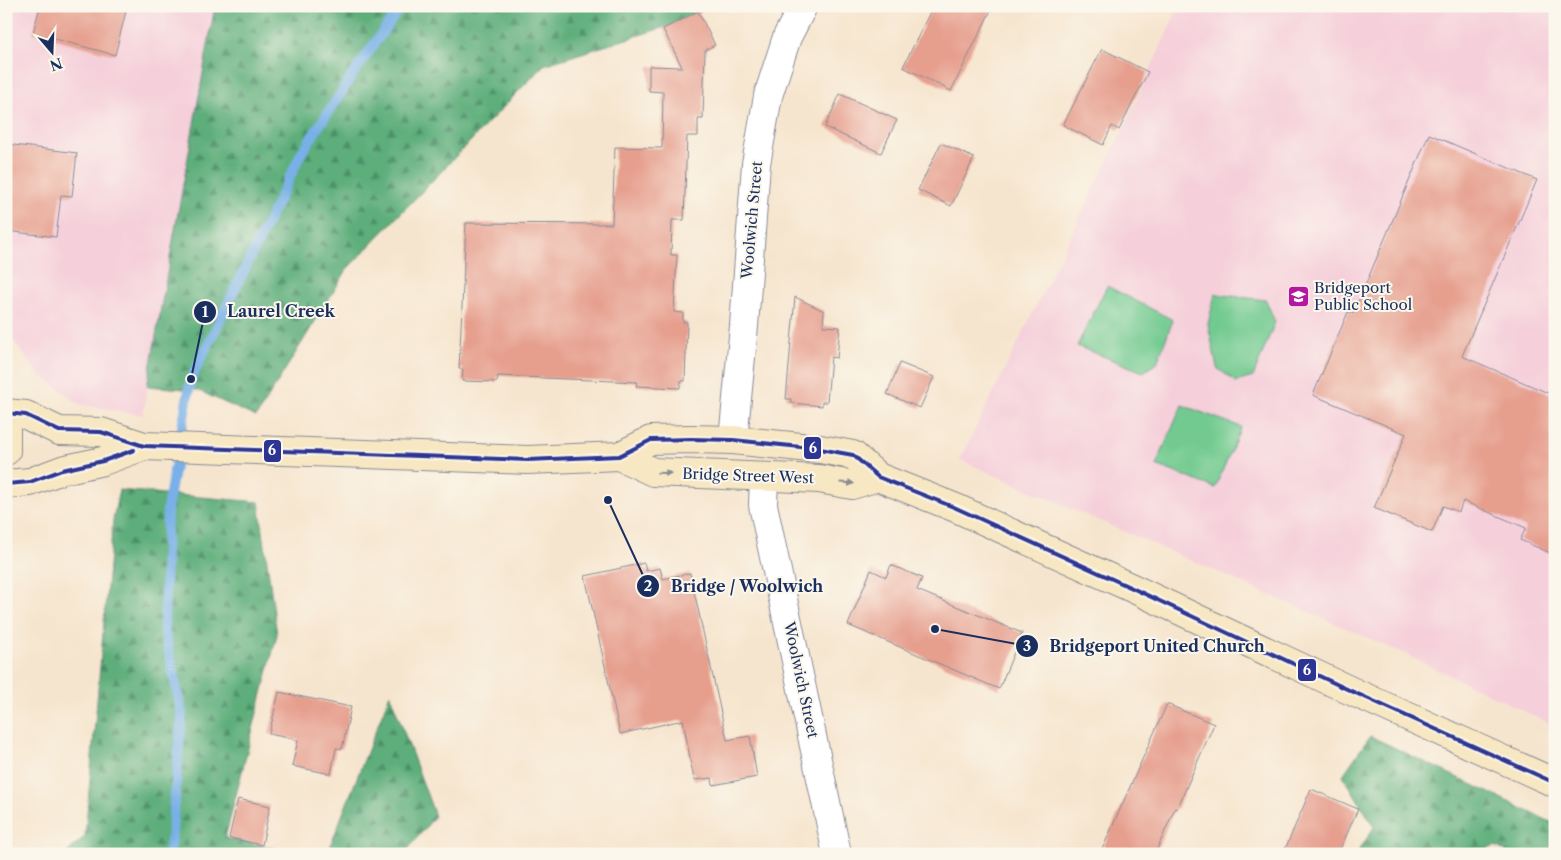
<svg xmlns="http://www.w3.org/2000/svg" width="1561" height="860" font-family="'Libre Caslon Text',serif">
  <defs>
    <pattern id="forest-firs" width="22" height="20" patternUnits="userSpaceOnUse" patternTransform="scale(1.25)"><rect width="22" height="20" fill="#5dae7a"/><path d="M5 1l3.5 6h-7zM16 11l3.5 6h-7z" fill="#4c8e67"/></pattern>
  </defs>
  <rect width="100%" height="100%" fill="#fbf7ec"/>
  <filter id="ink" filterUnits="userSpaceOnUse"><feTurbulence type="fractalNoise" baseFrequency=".02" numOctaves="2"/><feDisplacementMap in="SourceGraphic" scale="10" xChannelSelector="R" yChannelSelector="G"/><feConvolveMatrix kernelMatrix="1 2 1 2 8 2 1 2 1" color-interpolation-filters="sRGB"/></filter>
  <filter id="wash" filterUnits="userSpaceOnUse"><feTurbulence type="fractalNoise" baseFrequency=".0096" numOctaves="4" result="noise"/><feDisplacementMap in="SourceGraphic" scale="20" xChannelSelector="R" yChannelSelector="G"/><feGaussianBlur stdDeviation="1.12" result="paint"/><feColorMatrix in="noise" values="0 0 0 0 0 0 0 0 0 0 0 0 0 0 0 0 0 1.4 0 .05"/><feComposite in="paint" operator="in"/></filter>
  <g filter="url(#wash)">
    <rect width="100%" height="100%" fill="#f6e5ce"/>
    <!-- built -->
    <path fill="#f5cfda" d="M 6,6 L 215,6 L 143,415 L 79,404 L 37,373 L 6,330 Z
      M 1179,6 L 1555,6 L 1555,726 L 1405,654 L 960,460 L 1121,134 Z"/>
    <!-- green -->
    <path fill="#72ca90" stroke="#467c77" d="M 1107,286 L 1173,320 L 1157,363 L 1143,372 L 1077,346 Z
      M 1215,294 L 1266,300 L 1275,322 L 1253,377 L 1236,382 L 1217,368 L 1208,324 Z
      M 1182,405 L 1241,427 L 1215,488 L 1156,465 Z"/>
    <!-- forest -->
    <path fill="url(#forest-firs)" stroke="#3c6e6c" d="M 215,6 L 710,6 L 684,21 L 544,65 L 348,268 L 256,417 L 197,390 L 147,386 Z
      M 119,490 L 259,502 L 277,635 L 225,838 L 301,854 L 66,854 L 85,836 L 113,520 Z
      M 390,694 L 435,816 L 404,854 L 327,854 Z
      M 1370,736 L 1555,824 L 1555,854 L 1511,854 L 1495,846 L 1474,854 L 1357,854 L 1374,827 L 1343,775 Z"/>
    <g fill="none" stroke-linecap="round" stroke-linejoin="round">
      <!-- stream -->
      <path stroke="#78b0e7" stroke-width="10" d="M 168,854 L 171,841 L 182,714 L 164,629 L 167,509 L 191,379 L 302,152 L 356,70 L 401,6"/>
    </g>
    <g id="blocks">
      <!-- building -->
      <path fill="#e69e8d" d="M 40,6 L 107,6 L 126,11 L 115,55 L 33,33 Z
        M 933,6 L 993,6 L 951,91 L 903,67 Z
        M 698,11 L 715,45 L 705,50 L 703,119 L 698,119 L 698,136 L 687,136 L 684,220 L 672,220 L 671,255 L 677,255 L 674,312 L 683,313 L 683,322 L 687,322 L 685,381 L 681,381 L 680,388 L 636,386 L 637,382 L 498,376 L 497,382 L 462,381 L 463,369 L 459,369 L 466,223 L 612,224 L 615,147 L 662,148 L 663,92 L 649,91 L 649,66 L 682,67 L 663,29 Z
        M 1102,49 L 1148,72 L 1119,130 L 1112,126 L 1103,145 L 1063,125 Z
        M 840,94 L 897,120 L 881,153 L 825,127 Z
        M 1429,134 L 1537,180 L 1462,356 L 1555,396 L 1555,555 L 1520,540 L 1526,528 L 1463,501 L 1459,512 L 1443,506 L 1432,532 L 1374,508 L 1406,434 L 1313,395 L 1348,312 L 1353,314 Z
        M 941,143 L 974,158 L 951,206 L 918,190 Z
        M 6,144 L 77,153 L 72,196 L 61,195 L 56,237 L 6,231 Z
        M 795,297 L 824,311 L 823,326 L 840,327 L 837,358 L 831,357 L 827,402 L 822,402 L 822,406 L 791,403 L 791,399 L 786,399 Z
        M 900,363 L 934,377 L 920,408 L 887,394 Z
        M 644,563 L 646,571 L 660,568 L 663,579 L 690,573 L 727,740 L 750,736 L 757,777 L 713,785 L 712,778 L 694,780 L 683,720 L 620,734 L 585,576 Z
        M 891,565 L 922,578 L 917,590 L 1022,633 L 999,689 L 848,625 L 871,570 L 886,577 Z
        M 279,692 L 351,707 L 342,749 L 336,748 L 331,774 L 292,766 L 298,740 L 269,734 Z
        M 1167,704 L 1214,724 L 1177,809 L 1175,808 L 1155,854 L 1100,854 Z
        M 1311,789 L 1358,809 L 1338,854 L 1283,854 Z
        M 238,799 L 270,806 L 262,845 L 229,838 Z"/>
    </g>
  </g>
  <g filter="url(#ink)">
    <use href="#blocks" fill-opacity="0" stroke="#888a96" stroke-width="1"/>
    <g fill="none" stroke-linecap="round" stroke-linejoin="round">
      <defs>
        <path id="street" d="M 733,440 L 744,326 L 756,164 L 768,96 L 787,37 L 803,6
          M 764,477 L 763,505 L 837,854"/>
        <path id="secondary" d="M 6,413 L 26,415 L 59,431 L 101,432 L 144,446 L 528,460 L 619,456 L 651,440 L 691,439 L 733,440 L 820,449 L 853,455 L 878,477 L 956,508 L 1132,588 L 1349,690 L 1555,783
          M 6,426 L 6,451
          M 619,456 L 653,472 L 819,479 L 852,485 L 878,477
          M 6,484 L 30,482 L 62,470 L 103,461 L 144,446"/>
      </defs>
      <!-- street casing -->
      <use href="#street" stroke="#888a96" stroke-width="30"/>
      <!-- secondary casing -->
      <use href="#secondary" stroke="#888a96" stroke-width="30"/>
      <!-- street -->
      <use href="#street" stroke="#fff" stroke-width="28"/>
      <!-- secondary -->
      <use href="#secondary" stroke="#f7e8c3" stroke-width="28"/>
      <defs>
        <path id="bus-1" d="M 6,413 L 26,415 L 59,431 L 101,432 L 144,446 L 528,460 L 619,456 L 651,440 L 691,439 L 733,440 L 820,449 L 853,455 L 878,477 L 956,508 L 1132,588 L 1349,690 L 1555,783
          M 6,484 L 30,482 L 62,470 L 103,461 L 134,450"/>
      </defs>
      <!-- bus-1 casing -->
      <use href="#bus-1" stroke="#fbf7ec" stroke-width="8"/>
      <!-- bus-1 -->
      <use href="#bus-1" stroke="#2e3491" stroke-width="4"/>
    </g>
    <!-- one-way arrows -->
    <defs><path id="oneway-solid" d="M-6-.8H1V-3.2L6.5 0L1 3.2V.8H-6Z" transform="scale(1.25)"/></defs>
    <g fill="#898c90">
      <use href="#oneway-solid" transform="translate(664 473) rotate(2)"/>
      <use href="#oneway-solid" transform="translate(847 483) rotate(4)"/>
    </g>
  </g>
  <!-- icons -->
  <defs>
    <symbol id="school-square" viewBox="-11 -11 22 22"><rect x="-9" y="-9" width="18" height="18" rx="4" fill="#b5179e" stroke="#fbf7ec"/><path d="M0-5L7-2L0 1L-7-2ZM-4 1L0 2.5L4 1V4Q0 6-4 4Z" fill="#fff"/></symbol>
  </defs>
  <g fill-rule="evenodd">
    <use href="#school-square" x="1286" y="284" width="25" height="25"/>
  </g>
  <g text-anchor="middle" stroke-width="4" stroke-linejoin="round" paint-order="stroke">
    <!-- street labels -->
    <g font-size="15" fill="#1b2f5e" stroke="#fbf7ec">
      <text transform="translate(752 220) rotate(-85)" y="5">Woolwich Street</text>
      <text transform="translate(748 476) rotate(2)" y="5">Bridge Street West</text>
      <text transform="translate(801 680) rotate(78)" y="5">Woolwich Street</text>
    </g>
    <!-- poi labels -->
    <g font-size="15" fill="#1b2f5e" stroke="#fbf7ec" text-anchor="start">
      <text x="1314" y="293">Bridgeport<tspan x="1314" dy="17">Public School</tspan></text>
    </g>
  </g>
  <!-- callouts -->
  <path fill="none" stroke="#1b2f5e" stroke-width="2" d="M191 379L205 312M608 500L648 586M935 629L1027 646"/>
  <g fill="#1b2f5e" stroke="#fbf7ec" stroke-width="2">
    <circle cx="191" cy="379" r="5"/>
    <circle cx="608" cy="500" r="5"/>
    <circle cx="935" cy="629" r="5"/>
    <circle cx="205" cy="312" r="12"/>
    <circle cx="648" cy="586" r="12"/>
    <circle cx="1027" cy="646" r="12"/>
  </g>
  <g font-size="15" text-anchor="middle" font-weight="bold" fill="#fff">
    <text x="205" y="317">1</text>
    <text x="648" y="591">2</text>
    <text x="1027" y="651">3</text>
  </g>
  <g font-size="16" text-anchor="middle" font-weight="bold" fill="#1b2f5e" stroke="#fbf7ec" stroke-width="4" stroke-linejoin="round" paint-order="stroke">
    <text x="281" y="317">Laurel Creek</text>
    <text x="747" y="592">Bridge / Woolwich</text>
    <text x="1157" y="652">Bridgeport United Church</text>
  </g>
  <g stroke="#fbf7ec" stroke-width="2">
    <rect x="803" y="436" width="19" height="24" rx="5" fill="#2e3491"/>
    <rect x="263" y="439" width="19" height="24" rx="5" fill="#2e3491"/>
    <rect x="1297" y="658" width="20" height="24" rx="5" fill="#2e3491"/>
  </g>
  <g font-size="14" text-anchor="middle" font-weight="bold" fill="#fff">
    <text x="813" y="453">6</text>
    <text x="272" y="455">6</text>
    <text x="1307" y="675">6</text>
  </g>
  <!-- margin -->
  <rect width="1561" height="860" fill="none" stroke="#fbf7ec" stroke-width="25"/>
  <!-- north arrow -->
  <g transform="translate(52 52) rotate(161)" stroke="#fbf7ec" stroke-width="4" paint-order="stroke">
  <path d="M0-4L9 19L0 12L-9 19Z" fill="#1b2f5e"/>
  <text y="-8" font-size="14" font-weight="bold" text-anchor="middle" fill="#1b2f5e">N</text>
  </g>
</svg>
